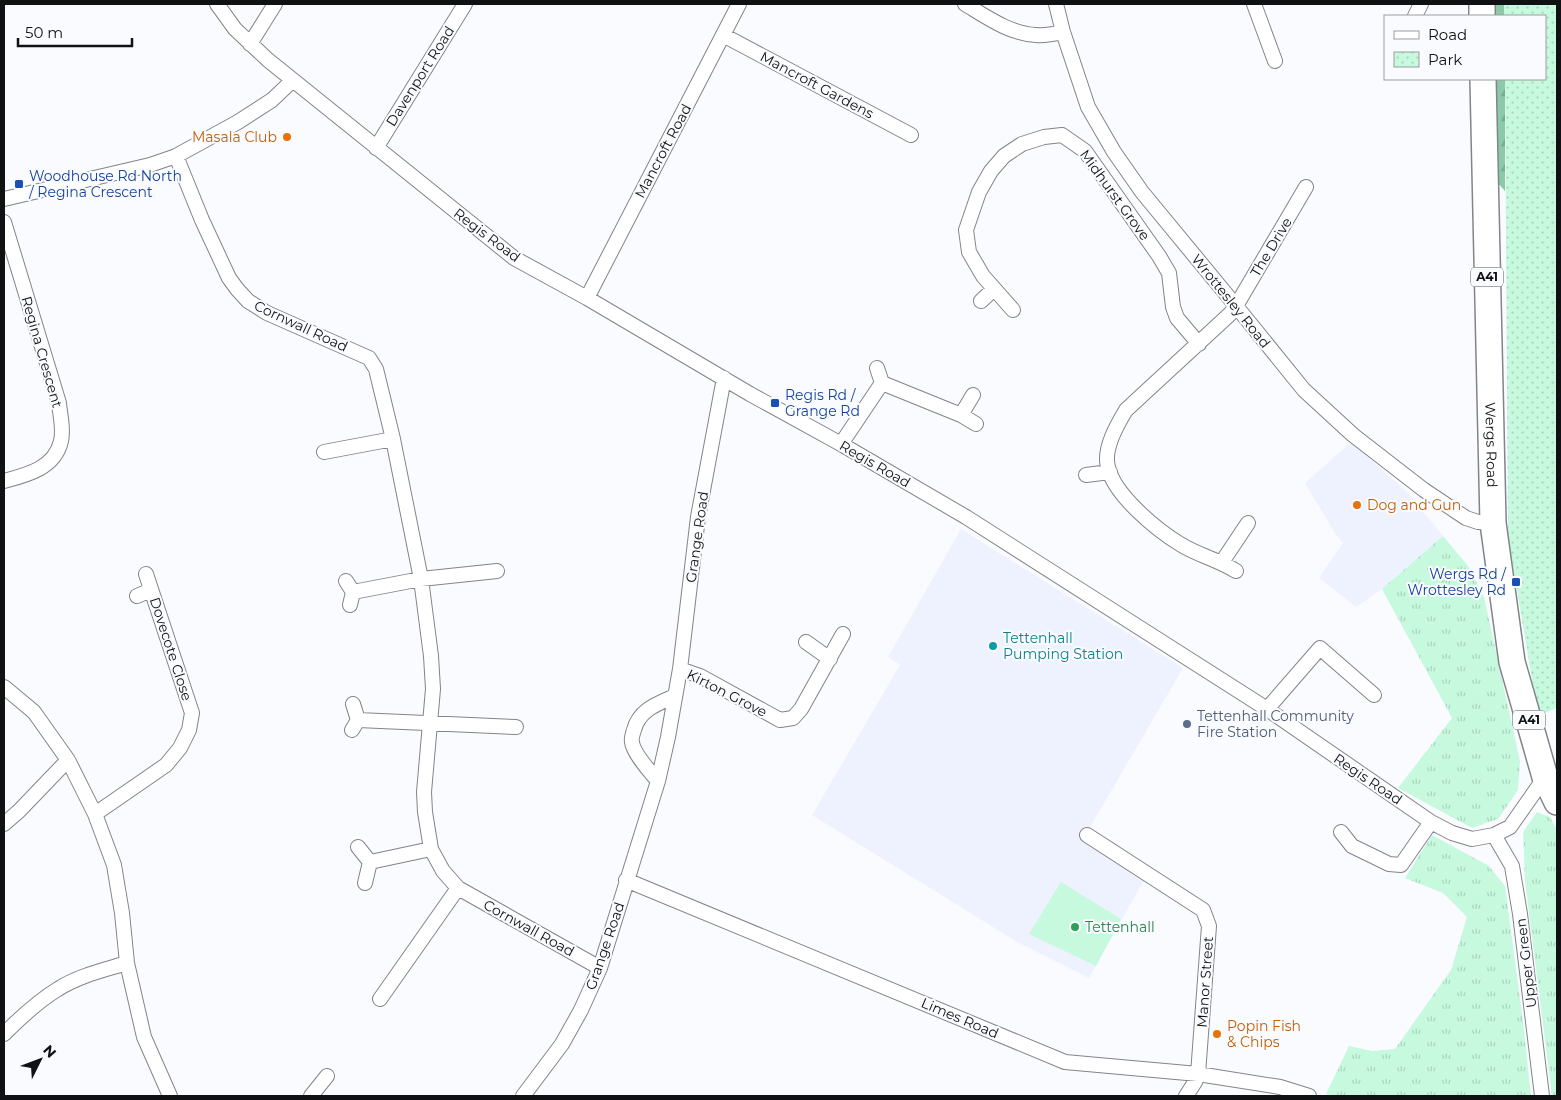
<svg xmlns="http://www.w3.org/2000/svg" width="1561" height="1100" font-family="Montserrat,sans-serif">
  <defs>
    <pattern id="grass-tufts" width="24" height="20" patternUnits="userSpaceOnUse" patternTransform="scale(1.25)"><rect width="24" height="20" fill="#c7f9de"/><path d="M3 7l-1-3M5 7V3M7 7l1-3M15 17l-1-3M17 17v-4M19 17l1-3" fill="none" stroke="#aad4be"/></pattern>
    <pattern id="forest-firs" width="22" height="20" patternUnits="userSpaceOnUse" patternTransform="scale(1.25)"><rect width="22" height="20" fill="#8bc9a9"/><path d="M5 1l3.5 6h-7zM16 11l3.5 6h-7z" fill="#77ac91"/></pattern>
    <pattern id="park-dots" width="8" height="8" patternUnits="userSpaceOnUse" patternTransform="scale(1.25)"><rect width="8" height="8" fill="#c7f9de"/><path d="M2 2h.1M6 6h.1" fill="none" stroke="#aad4be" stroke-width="1.8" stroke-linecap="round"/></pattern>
  </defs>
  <rect width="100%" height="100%" fill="#fafbfe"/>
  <!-- built -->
  <path fill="#eef2fe" d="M 1351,442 L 1407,492 L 1443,536 L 1382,589 L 1356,607 L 1319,578 L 1343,543 L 1335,533 L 1305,483 Z
    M 961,529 L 1183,668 L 1082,841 L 1144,880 L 1089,978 L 1019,943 L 812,815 L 900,665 L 888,657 Z"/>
  <!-- grass -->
  <path fill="url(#grass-tufts)" d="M 1443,536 L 1468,566 L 1484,597 L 1520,761 L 1518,790 L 1498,819 L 1472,828 L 1398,788 L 1452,718 L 1382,589 Z
    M 1537,812 L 1550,817 L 1557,830 L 1557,1096 L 1552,1096 L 1525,881 L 1523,832 Z
    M 1432,835 L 1489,866 L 1505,886 L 1523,1021 L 1531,1096 L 1333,1096 L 1326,1094 L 1349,1046 L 1372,1051 L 1395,1049 L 1451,970 L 1467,917 L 1443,893 L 1405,878 Z"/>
  <!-- forest -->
  <path fill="url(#forest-firs)" d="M 1495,4 L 1504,4 L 1504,16 L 1495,16 Z
    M 1495,79 L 1505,79 L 1505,191 L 1496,181 Z"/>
  <!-- park -->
  <path fill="url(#park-dots)" d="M 1504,4 L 1557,4 L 1557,708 L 1538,716 L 1508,536 L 1505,79 L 1545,79 L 1545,16 L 1504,16 Z"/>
  <!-- pitch -->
  <path fill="#c7f9de" d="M 1061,882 L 1121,919 L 1096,966 L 1029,934 Z"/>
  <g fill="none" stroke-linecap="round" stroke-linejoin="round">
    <defs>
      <path id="street" d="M 217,4 L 235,29 L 268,60 L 514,258 L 587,298 L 750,394 L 841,444 L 966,517 L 1267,709 L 1431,822 L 1452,833 L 1472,839 L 1494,835 L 1510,827 L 1545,777
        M 965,4 C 985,16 1010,34 1036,35 C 1045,36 1054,34 1063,32
        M 1056,4 L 1063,32 L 1088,107 L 1114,152 L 1142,192 L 1236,306 L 1304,390 L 1353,435 L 1424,490 L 1466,518 L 1478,522 L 1493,523
        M 1254,4 L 1275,61
        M 1415,16 L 1421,4
        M 723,35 L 911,135
        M 250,44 L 275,4
        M 376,148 L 465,4
        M 176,156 L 202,220 L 229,278 L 237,289 L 248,301 L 267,313 L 369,358 L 376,369 L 393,439 L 421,579 L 431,656 L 433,689 L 424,792 L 425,812 L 431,849 L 443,871 L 458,888 L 600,968
        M 4,199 L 150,165 L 176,156 L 238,122 L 272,100 L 293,80
        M 4,222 L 59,403 C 60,415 64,429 61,441 C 55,468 27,475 4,481
        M 587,298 L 739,4
        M 981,301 L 994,289
        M 1013,310 L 983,276 L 969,252 L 966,230 L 979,192 L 991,171 L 1004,156 L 1022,144 L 1044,137 L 1062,135 L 1085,151 L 1159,256 L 1169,273 L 1173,307 L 1177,318 L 1199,344
        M 882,383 L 961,415 L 976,424
        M 961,415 L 973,395
        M 841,444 L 882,383 L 877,368
        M 324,452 L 393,439
        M 1086,475 L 1110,472
        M 1222,562 L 1248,523
        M 1236,571 C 1217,559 1197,555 1180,544 C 1157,530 1114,495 1108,467 C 1103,449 1117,425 1126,410 L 1230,314 L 1236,306 L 1306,187
        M 346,581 L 353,592 L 350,605
        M 353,592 L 421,579 L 497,571
        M 137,596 L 151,590
        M 806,642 L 830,659
        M 680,669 L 700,676 L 780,720 L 793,718 L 801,709 L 843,634
        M 4,687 L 34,712 L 68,760 L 95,814 L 114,865 L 122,913 L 127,963 L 144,1037 L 170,1096
        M 1267,709 L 1320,648 L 1374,695
        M 358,720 L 516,727
        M 352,730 L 358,720 L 353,704
        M 658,781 C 651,773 633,753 632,742 C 631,739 633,733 634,730 C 639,710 657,704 675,696
        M 95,814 L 166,765 L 180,748 L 189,730 L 192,713 L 146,574
        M 4,824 L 19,811 L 68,760
        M 1341,832 L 1352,846 L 1389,864 L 1401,865 L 1431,822
        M 1087,835 L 1203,910 L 1209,926 L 1198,1074 L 1195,1082 L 1186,1096
        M 1494,835 L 1512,866 L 1520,914 L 1542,1096
        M 358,847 L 370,862 L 365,883
        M 370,862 L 431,849
        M 626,880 L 1065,1062 L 1198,1074 L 1280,1087 L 1309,1096
        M 380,999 L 458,888
        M 4,1034 C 20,1018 38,1001 58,989 C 78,976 104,970 127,963
        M 311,1096 L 327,1076
        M 523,1096 L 562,1044 L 581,1010 L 600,968 L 658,781 L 668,737 L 680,669 L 698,517 L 724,378"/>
      <g id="highway">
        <path d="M 1482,4 L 1482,16"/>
        <path id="s1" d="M 1483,79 L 1493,523 L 1512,662 L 1545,777 L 1557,802"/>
      </g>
    </defs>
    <!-- street casing -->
    <use href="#street" stroke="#82848b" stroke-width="16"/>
    <!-- highway casing -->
    <use href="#highway" stroke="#82848b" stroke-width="28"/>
    <!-- street -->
    <use href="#street" stroke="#fff" stroke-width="14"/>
    <!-- highway -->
    <use href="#highway" stroke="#fff" stroke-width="25"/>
  </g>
  <!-- markers -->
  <g fill="#e8710a" stroke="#fafbfe" stroke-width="2">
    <circle cx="287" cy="137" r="5"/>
    <circle cx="1357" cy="505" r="5"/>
    <circle cx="1217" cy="1034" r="5"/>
  </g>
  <g fill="#1a4fb4" stroke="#fafbfe" stroke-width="2">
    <rect x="14" y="179" width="10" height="10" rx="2.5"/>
    <rect x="770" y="398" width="10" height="10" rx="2.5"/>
    <rect x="1511" y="577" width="10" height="10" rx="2.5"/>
  </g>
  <circle fill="#0f9aa8" stroke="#fafbfe" stroke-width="2" cx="993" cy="646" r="5"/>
  <circle fill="#5c6f8a" stroke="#fafbfe" stroke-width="2" cx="1187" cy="724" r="5"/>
  <circle fill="#2e9e5b" stroke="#fafbfe" stroke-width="2" cx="1075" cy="927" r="5"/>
  <g text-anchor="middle" stroke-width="4" stroke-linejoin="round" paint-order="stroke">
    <!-- shield labels -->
    <g fill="#fafbfe" stroke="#56575a" stroke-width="1">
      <rect x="1471" y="267.5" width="32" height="19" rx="4"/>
      <rect x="1513" y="710.5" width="32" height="19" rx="4"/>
    </g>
    <g font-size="12" font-weight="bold" fill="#101113">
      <text x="1487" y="281">A41</text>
      <text x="1529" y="724">A41</text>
    </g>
    <!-- street labels -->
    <g font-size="14" fill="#101113" stroke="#fafbfe">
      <text transform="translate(420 76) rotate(-58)" y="5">Davenport Road</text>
      <text transform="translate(817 85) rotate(28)" y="5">Mancroft Gardens</text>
      <text transform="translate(663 151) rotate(-62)" y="5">Mancroft Road</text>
      <text transform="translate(1115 195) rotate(54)" y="5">Midhurst Grove</text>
      <text transform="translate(487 235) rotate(37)" y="5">Regis Road</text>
      <text transform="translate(1271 247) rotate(-59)" y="5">The Drive</text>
      <text transform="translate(1231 301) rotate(51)" y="5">Wrottesley Road</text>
      <text transform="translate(301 326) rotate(25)" y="5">Cornwall Road</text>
      <text transform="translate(42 352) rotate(74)" y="5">Regina Crescent</text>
      <text dy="5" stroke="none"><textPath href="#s1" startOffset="366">Wergs Road</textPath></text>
      <text transform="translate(875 464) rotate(30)" y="5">Regis Road</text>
      <text transform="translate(697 537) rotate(-82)" y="5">Grange Road</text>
      <text transform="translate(171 649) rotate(72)" y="5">Dovecote Close</text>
      <text transform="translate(727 693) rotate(27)" y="5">Kirton Grove</text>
      <text transform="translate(1368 779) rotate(34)" y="5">Regis Road</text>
      <text transform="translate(529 928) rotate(29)" y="5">Cornwall Road</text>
      <text transform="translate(605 946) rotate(-71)" y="5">Grange Road</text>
      <text transform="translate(1526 963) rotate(-97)" y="5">Upper Green</text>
      <text transform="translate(1205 982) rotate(-86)" y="5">Manor Street</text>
      <text transform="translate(960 1018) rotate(23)" y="5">Limes Road</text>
    </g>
    <!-- food labels -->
    <g font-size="14" fill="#c56008" stroke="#fafbfe" text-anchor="start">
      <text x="277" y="142" text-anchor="end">Masala Club</text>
      <text x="1367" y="510">Dog and Gun</text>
      <text x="1227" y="1031">Popin Fish<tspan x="1227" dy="16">&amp; Chips</tspan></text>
    </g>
    <!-- transit labels -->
    <g font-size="14" fill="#164399" stroke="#fafbfe" text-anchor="start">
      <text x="29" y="181">Woodhouse Rd North<tspan x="29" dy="16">/ Regina Crescent</tspan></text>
      <text x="785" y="400">Regis Rd /<tspan x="785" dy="16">Grange Rd</tspan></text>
      <text x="1506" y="579" text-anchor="end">Wergs Rd /<tspan x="1506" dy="16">Wrottesley Rd</tspan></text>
    </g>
    <!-- culture labels -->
    <g font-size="14" fill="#0d838f" stroke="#fafbfe" text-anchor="start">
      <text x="1003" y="643">Tettenhall<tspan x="1003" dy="16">Pumping Station</tspan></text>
    </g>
    <!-- service labels -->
    <g font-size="14" fill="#4e5e75" stroke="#fafbfe" text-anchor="start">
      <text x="1197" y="721">Tettenhall Community<tspan x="1197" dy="16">Fire Station</tspan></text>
    </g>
    <!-- leisure labels -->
    <g font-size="14" fill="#27864d" stroke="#fafbfe" text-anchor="start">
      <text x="1085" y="932">Tettenhall</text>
    </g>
  </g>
  <!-- border -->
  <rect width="1561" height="1100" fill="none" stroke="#101113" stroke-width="10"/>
  <!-- legend -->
  <rect x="1384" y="15" width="162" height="65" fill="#fafbfe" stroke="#9c9da0"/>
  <rect x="1394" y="31" width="25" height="8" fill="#ffffff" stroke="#9c9da0"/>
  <text x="1428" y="40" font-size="15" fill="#101113">Road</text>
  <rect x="1394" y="52" width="25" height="15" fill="url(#park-dots)" stroke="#9c9da0"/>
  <text x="1428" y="65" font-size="15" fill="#101113">Park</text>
  <!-- north arrow -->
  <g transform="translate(40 1060) rotate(48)" stroke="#fafbfe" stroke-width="4" paint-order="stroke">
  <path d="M0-4L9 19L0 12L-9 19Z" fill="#101113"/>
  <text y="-8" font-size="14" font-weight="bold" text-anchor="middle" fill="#101113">N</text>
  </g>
  <!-- scale -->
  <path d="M18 38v8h114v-8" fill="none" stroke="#101113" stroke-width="2.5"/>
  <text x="25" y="38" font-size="15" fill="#101113" stroke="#fafbfe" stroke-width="4" paint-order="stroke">50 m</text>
</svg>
